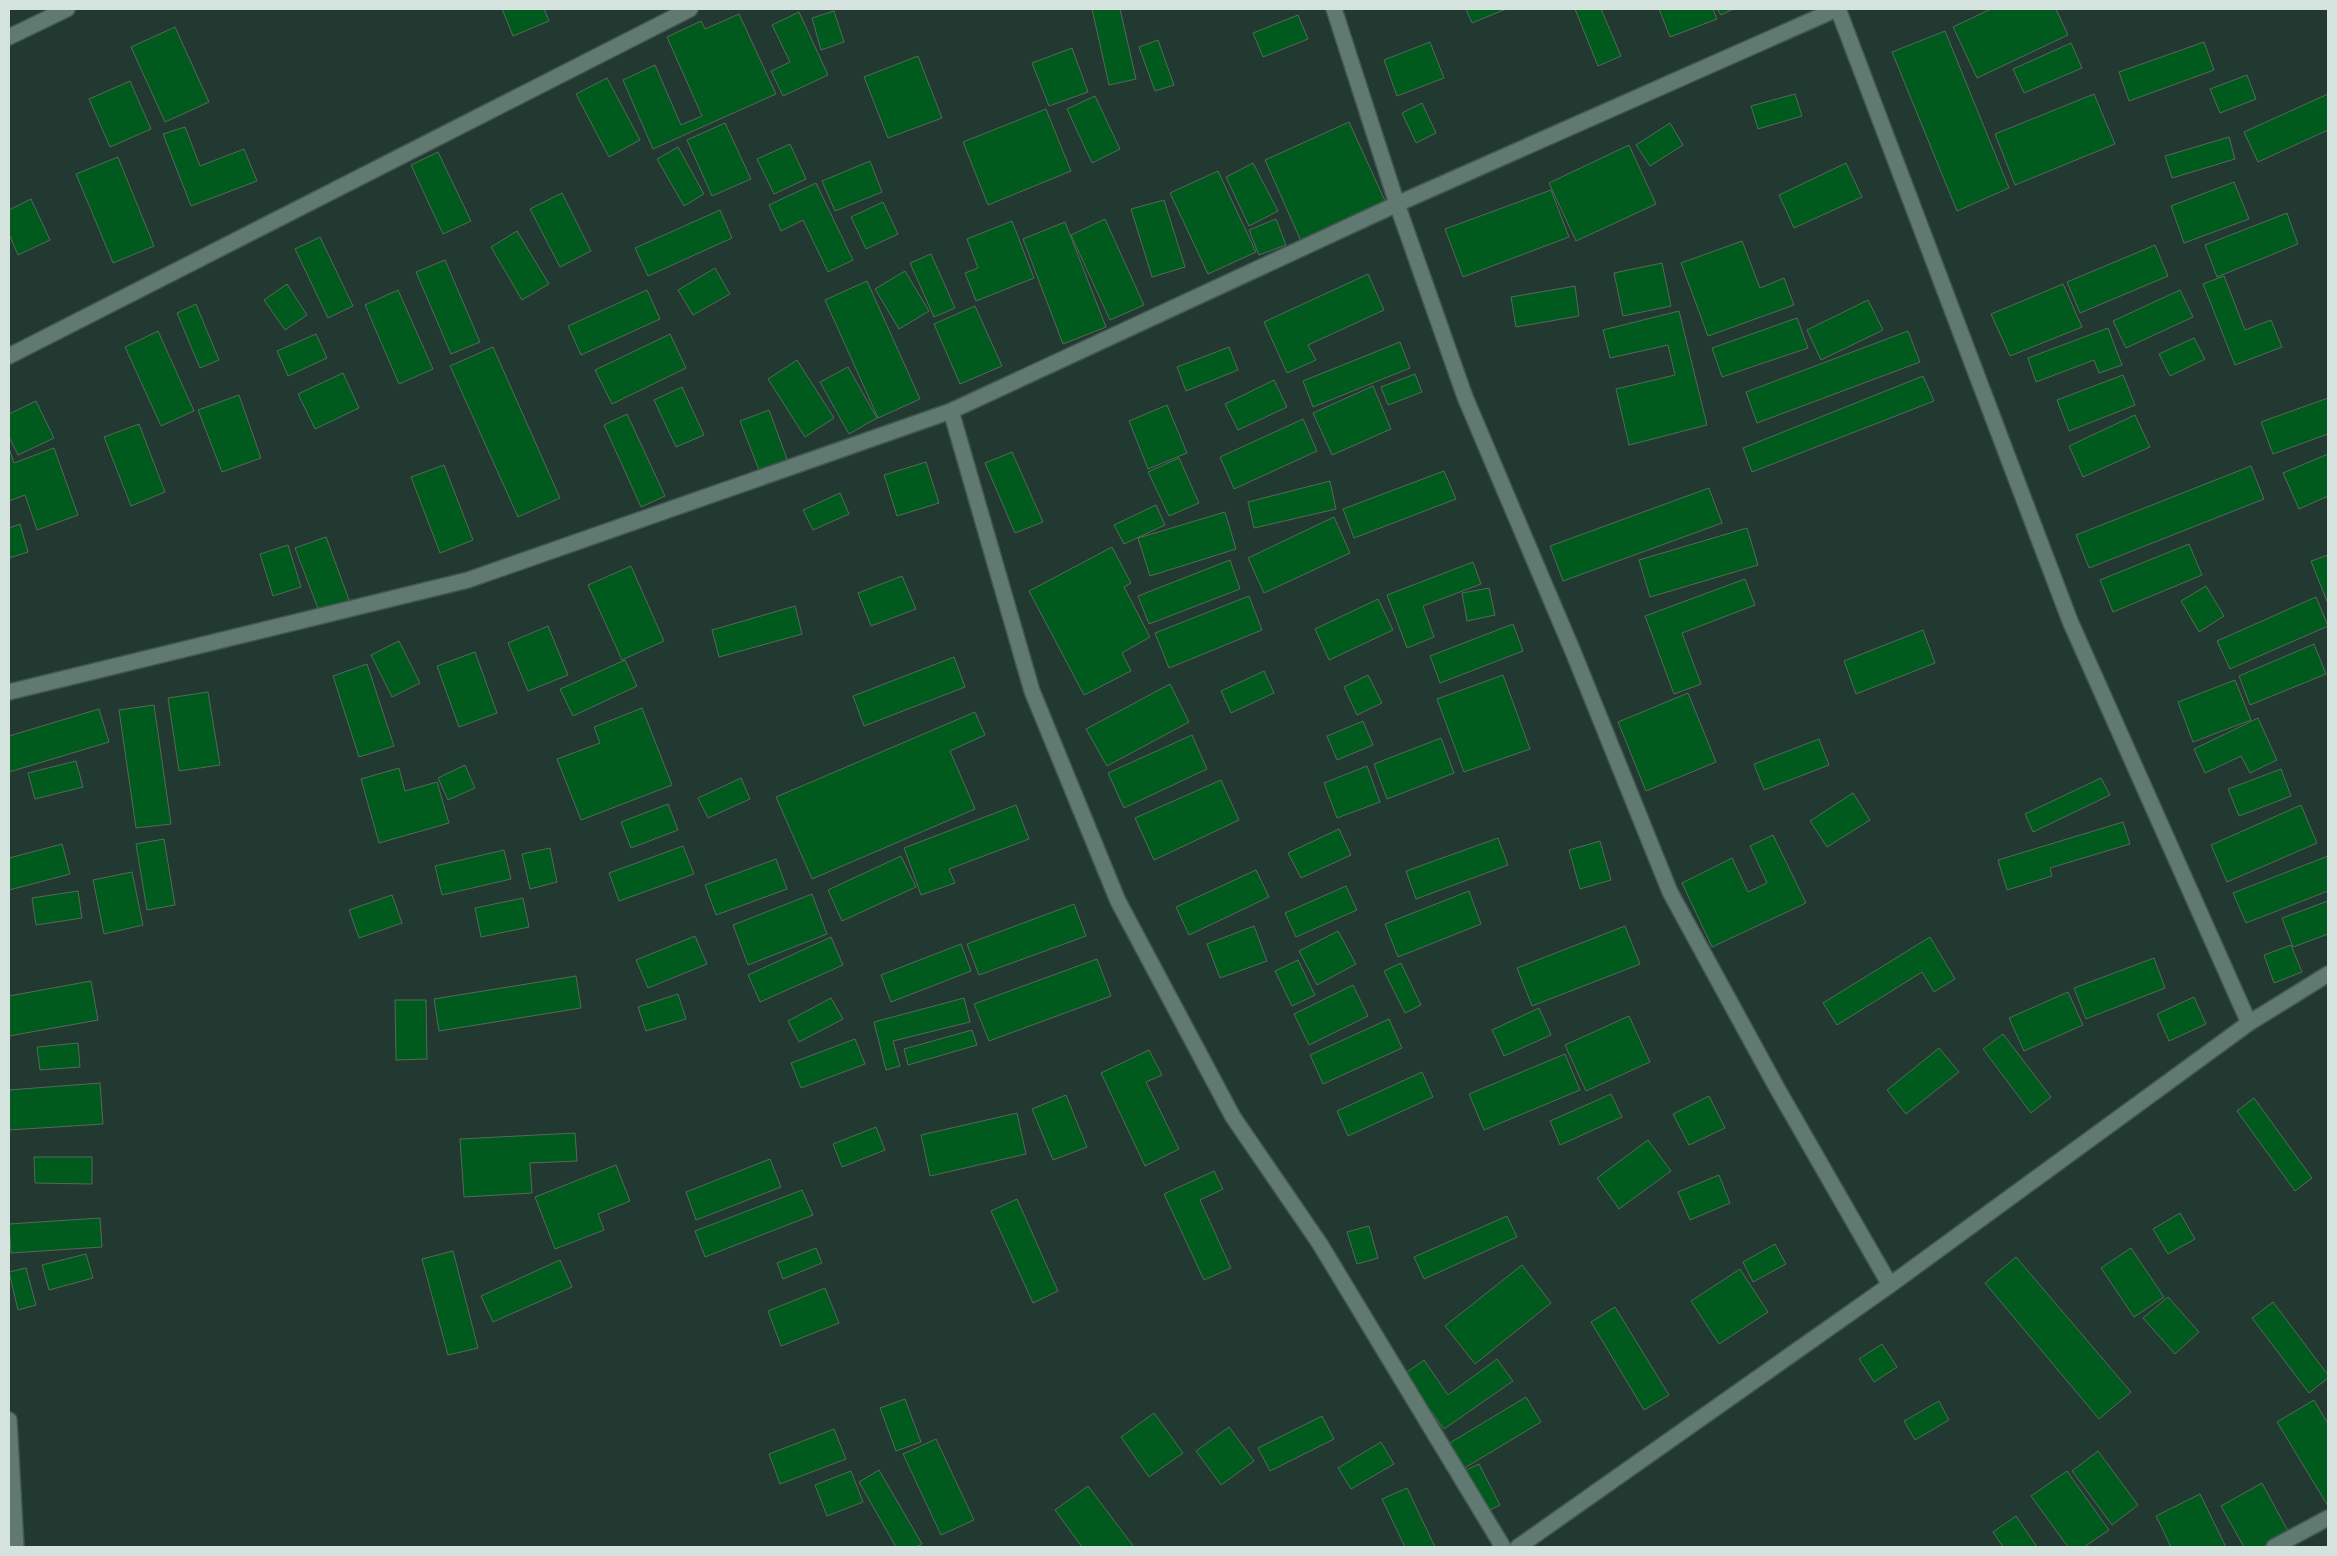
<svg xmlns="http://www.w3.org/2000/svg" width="2337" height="1556" font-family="'Libre Baskerville',serif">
  <rect width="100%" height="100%" fill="#223932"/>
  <!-- building -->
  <path fill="#005a1d" stroke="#576859" d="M 502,9 L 544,9 L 549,21 L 513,36 Z
    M 1092,9 L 1120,9 L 1136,79 L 1109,85 Z
    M 1466,9 L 1506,9 L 1472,23 Z
    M 1575,9 L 1601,9 L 1621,56 L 1598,66 Z
    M 1659,9 L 1713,9 L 1717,19 L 1670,37 Z
    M 1717,9 L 1733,9 L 1721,15 Z
    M 1991,9 L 2056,9 L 2068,35 L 1977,78 L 1953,27 Z
    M 834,11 L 844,42 L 821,50 L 812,18 Z
    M 799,12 L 828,75 L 783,96 L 771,71 L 790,62 L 772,25 Z
    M 739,14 L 776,94 L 653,149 L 623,80 L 655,65 L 681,125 L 702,116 L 667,37 L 701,21 L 705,29 Z
    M 1298,15 L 1308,39 L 1263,57 L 1253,33 Z
    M 175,27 L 209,102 L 165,122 L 131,47 Z
    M 1945,31 L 2009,188 L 1957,211 L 1892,52 Z
    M 1158,40 L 1174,85 L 1155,91 L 1139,47 Z
    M 1430,42 L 1444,78 L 1397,96 L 1384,60 Z
    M 2204,42 L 2214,70 L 2129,101 L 2119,72 Z
    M 2071,43 L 2082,68 L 2024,93 L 2013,69 Z
    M 1072,48 L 1088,92 L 1049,106 L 1032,63 Z
    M 918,56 L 942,118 L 888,138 L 864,77 Z
    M 2247,75 L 2256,99 L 2220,113 L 2210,89 Z
    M 607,78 L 640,140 L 609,157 L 576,94 Z
    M 130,81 L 151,129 L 110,147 L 89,99 Z
    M 1795,94 L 1802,116 L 1758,129 L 1751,106 Z
    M 2094,94 L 2115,144 L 2015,185 L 1995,134 Z
    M 2328,94 L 2328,130 L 2258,162 L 2244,132 Z
    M 1095,96 L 1120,149 L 1092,163 L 1067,109 Z
    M 1422,103 L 1436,133 L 1416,143 L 1402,113 Z
    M 1046,109 L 1071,171 L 988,205 L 963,142 Z
    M 1349,122 L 1386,203 L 1301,241 L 1265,160 Z
    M 725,123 L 751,179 L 712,196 L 687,140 Z
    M 1670,123 L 1683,145 L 1650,166 L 1636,145 Z
    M 185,127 L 200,166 L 244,149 L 257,181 L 191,206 L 163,134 Z
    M 2229,137 L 2235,159 L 2172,178 L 2165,156 Z
    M 790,144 L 806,179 L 774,194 L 757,159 Z
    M 1629,145 L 1656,204 L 1576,241 L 1549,183 Z
    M 678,147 L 704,194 L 684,206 L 657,159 Z
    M 438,152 L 471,221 L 443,234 L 411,165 Z
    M 118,157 L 154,246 L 113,263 L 76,174 Z
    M 870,161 L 882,192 L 835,211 L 822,181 Z
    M 1253,163 L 1278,211 L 1249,226 L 1226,177 Z
    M 1846,163 L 1862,197 L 1794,228 L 1779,195 Z
    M 1218,171 L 1256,252 L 1208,274 L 1170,193 Z
    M 2234,182 L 2249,219 L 2184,243 L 2171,206 Z
    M 816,183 L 853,260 L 828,272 L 803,220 L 781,231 L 769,205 Z
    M 1551,190 L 1569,237 L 1463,277 L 1445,229 Z
    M 562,193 L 591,251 L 560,267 L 530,209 Z
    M 31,199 L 50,240 L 18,255 L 9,234 L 9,210 Z
    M 1164,200 L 1185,267 L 1152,277 L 1131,209 Z
    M 883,202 L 898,234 L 866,249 L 851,217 Z
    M 720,210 L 732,238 L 648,276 L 635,248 Z
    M 2287,213 L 2298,244 L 2217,277 L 2205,245 Z
    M 1105,219 L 1144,305 L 1110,320 L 1071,235 Z
    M 1276,219 L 1286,245 L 1259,255 L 1249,230 Z
    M 1012,221 L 1034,278 L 976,301 L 965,273 L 978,268 L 967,239 Z
    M 1065,222 L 1106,327 L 1063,344 L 1023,239 Z
    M 517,231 L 549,284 L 522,300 L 491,247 Z
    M 320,237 L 353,306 L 328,318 L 295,249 Z
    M 1742,241 L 1760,288 L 1784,278 L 1794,305 L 1708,336 L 1681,263 Z
    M 2155,245 L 2168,276 L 2080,313 L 2067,282 Z
    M 931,254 L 955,308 L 934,317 L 910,263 Z
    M 445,260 L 480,342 L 451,354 L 416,272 Z
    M 1662,263 L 1671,306 L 1623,316 L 1614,273 Z
    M 715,268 L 730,294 L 693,315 L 678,290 Z
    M 905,271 L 929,311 L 899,329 L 875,289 Z
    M 1368,274 L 1384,310 L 1308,345 L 1316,360 L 1287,373 L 1264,322 Z
    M 2224,276 L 2245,330 L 2271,320 L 2282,347 L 2235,365 L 2203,284 Z
    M 867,281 L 920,399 L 878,418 L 825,300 Z
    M 287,284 L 307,315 L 285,330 L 264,300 Z
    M 2063,284 L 2082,327 L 2010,356 L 1991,314 Z
    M 1575,286 L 1579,316 L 1516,327 L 1511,297 Z
    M 398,290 L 433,369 L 399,384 L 365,305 Z
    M 647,290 L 660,319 L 581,355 L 568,326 Z
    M 2180,290 L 2193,317 L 2126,348 L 2113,321 Z
    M 1868,300 L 1883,330 L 1821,360 L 1807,330 Z
    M 196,304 L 219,360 L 200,368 L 177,313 Z
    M 975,306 L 1002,366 L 960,384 L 934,324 Z
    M 1679,311 L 1707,425 L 1629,445 L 1616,389 L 1675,375 L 1668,345 L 1610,358 L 1603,330 Z
    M 1797,318 L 1808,348 L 1722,377 L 1712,348 Z
    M 2108,328 L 2122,365 L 2099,373 L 2094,360 L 2036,382 L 2028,358 Z
    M 158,331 L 194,411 L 161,426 L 125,347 Z
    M 1908,331 L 1920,362 L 1757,423 L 1746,392 Z
    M 316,334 L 327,358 L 288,376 L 277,351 Z
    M 670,334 L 686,368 L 612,404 L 595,370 Z
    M 2194,338 L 2205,359 L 2170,376 L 2159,354 Z
    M 1400,342 L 1410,368 L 1313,407 L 1303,381 Z
    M 493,347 L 560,498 L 518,517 L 450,366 Z
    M 1229,347 L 1238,370 L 1186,391 L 1177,367 Z
    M 797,360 L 834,418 L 805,437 L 768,379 Z
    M 848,367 L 877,418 L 849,434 L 820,382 Z
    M 343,373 L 359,408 L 315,429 L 298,394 Z
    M 1415,374 L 1422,392 L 1388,405 L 1381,387 Z
    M 2123,375 L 2135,405 L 2069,431 L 2057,400 Z
    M 1923,376 L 1934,401 L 1752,472 L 1743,448 Z
    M 1274,380 L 1287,407 L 1238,430 L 1225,404 Z
    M 1373,386 L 1391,429 L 1332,455 L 1313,413 Z
    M 682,387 L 704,435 L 676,447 L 654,400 Z
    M 239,395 L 261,458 L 222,472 L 198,410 Z
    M 2328,398 L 2328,434 L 2273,454 L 2261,422 Z
    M 36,401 L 54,438 L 18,455 L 9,437 L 9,414 Z
    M 1167,405 L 1187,453 L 1148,469 L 1129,421 Z
    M 769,410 L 790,467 L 762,478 L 740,421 Z
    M 627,414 L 665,496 L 641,507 L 604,425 Z
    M 2135,415 L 2150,447 L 2083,477 L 2069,446 Z
    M 1303,419 L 1317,451 L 1234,489 L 1220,457 Z
    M 139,424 L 165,492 L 131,506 L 104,437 Z
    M 9,448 L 14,463 L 54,448 L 78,515 L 37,530 L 25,495 L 9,501 Z
    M 1012,452 L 1043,522 L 1015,533 L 985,463 Z
    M 2328,454 L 2328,496 L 2299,509 L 2283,473 Z
    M 1179,458 L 1199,503 L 1169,516 L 1148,472 Z
    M 926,462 L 939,503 L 897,516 L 884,475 Z
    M 444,465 L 473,540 L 440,553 L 411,477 Z
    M 2251,466 L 2264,499 L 2089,568 L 2076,535 Z
    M 1444,471 L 1456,499 L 1354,538 L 1343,509 Z
    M 1330,481 L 1336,509 L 1254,528 L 1248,502 Z
    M 1709,488 L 1722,523 L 1563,581 L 1550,546 Z
    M 840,493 L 849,514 L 813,530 L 803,510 Z
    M 1156,505 L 1165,525 L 1124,544 L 1114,525 Z
    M 1225,512 L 1236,549 L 1150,576 L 1138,538 Z
    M 1334,517 L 1350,553 L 1264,593 L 1248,558 Z
    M 20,524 L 28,552 L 9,558 L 9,528 Z
    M 1747,528 L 1758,565 L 1650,597 L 1639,560 Z
    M 326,537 L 352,608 L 322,619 L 295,548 Z
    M 2189,544 L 2202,575 L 2113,612 L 2100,580 Z
    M 288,545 L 301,587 L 273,596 L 260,554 Z
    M 1112,547 L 1131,583 L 1124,587 L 1150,637 L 1122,653 L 1131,671 L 1084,695 L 1029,591 Z
    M 2328,555 L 2328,604 L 2311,561 Z
    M 1230,560 L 1240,589 L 1149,624 L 1138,596 Z
    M 1473,562 L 1481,584 L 1423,606 L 1434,637 L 1407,648 L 1387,595 Z
    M 631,566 L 664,641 L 622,660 L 588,585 Z
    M 902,576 L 916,609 L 871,626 L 858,593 Z
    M 1745,579 L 1755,605 L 1682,633 L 1701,684 L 1674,694 L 1645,616 Z
    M 2206,586 L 2224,616 L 2199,632 L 2181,601 Z
    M 1489,588 L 1495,615 L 1467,621 L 1462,593 Z
    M 1249,596 L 1262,630 L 1169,668 L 1155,633 Z
    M 2316,597 L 2328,626 L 2230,669 L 2217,641 Z
    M 1378,599 L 1393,630 L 1329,660 L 1315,629 Z
    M 795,606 L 802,634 L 719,657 L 712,630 Z
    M 1513,624 L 1523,651 L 1440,683 L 1430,656 Z
    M 548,626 L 568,675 L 528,691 L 508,643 Z
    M 1923,630 L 1935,663 L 1856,694 L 1844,661 Z
    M 399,641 L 420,683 L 392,697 L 371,655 Z
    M 2314,644 L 2326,674 L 2250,705 L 2239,676 Z
    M 475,652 L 497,713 L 459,727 L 437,666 Z
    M 954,657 L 965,687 L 864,726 L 853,696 Z
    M 625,660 L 637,686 L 573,716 L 560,689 Z
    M 367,664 L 394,746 L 359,757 L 333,676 Z
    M 1264,671 L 1274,693 L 1231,713 L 1221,691 Z
    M 1368,675 L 1382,703 L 1357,715 L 1344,687 Z
    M 1503,675 L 1530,749 L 1464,772 L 1437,699 Z
    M 2235,680 L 2251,720 L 2193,742 L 2178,702 Z
    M 1170,684 L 1189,722 L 1107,766 L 1086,729 Z
    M 208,692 L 220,765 L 179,771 L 168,698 Z
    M 1688,693 L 1716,762 L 1646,791 L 1618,722 Z
    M 154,705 L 171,824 L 136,828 L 119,710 Z
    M 642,708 L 672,785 L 581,820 L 557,759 L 600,743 L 594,727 Z
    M 99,709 L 109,742 L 9,772 L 9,736 Z
    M 975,712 L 985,735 L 950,751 L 975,809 L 812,879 L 776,797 Z
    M 2258,718 L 2277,760 L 2250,773 L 2241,756 L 2205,773 L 2194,749 Z
    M 1363,721 L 1373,745 L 1337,760 L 1327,736 Z
    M 1192,735 L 1207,769 L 1124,808 L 1108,773 Z
    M 1441,738 L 1454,773 L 1387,799 L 1374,764 Z
    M 1819,739 L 1829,765 L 1764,790 L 1754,764 Z
    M 76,761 L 83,787 L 35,799 L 28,773 Z
    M 465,765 L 475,788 L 448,800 L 438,778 Z
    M 1367,766 L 1380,802 L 1337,818 L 1324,783 Z
    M 399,768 L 405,791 L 437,782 L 449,823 L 379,843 L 361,779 Z
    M 2281,769 L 2291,796 L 2239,816 L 2228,789 Z
    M 741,778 L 750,799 L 708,818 L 698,798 Z
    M 2101,778 L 2110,795 L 2033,832 L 2025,814 Z
    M 1221,780 L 1239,820 L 1154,860 L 1135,818 Z
    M 1853,793 L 1870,820 L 1827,847 L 1810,821 Z
    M 668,804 L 678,830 L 631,848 L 621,822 Z
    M 1016,805 L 1029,839 L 949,869 L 955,883 L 921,895 L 904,848 Z
    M 2301,805 L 2317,843 L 2227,882 L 2211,845 Z
    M 2123,822 L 2130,844 L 2050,868 L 2052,876 L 2007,890 L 1998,860 Z
    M 1339,829 L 1351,855 L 1301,878 L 1288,853 Z
    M 1773,835 L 1806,903 L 1712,947 L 1682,883 L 1732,858 L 1748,892 L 1767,883 L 1750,846 Z
    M 1498,838 L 1508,865 L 1416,899 L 1406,871 Z
    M 164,839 L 175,905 L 147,910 L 136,844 Z
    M 1600,841 L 1611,880 L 1580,889 L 1569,850 Z
    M 62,844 L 70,874 L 9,890 L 9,858 Z
    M 683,846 L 694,874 L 619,901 L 609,873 Z
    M 550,848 L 557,882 L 530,889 L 522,854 Z
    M 504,850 L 511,879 L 442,895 L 435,866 Z
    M 901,856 L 916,887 L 842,921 L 828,890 Z
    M 2328,856 L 2328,891 L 2246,923 L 2233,893 Z
    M 776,859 L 787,889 L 716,915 L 705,885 Z
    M 1256,870 L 1269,897 L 1189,935 L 1176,907 Z
    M 132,872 L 143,925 L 104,934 L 93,880 Z
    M 1346,886 L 1357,910 L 1296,937 L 1285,913 Z
    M 78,891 L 82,918 L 36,925 L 32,898 Z
    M 1469,891 L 1481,924 L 1398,957 L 1385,924 Z
    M 812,894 L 827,934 L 748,965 L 733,925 Z
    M 392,895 L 402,923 L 359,938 L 349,910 Z
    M 523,898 L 529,927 L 481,937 L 475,908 Z
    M 2328,901 L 2328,934 L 2293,947 L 2282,918 Z
    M 1074,904 L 1086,936 L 979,975 L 967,944 Z
    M 1254,926 L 1267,961 L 1220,978 L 1207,944 Z
    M 1625,926 L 1640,964 L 1532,1006 L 1517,968 Z
    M 1338,931 L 1356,964 L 1317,985 L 1299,951 Z
    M 695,936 L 707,964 L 648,988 L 636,960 Z
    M 831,937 L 843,965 L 760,1002 L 748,975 Z
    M 1930,937 L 1955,979 L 1934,992 L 1922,972 L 1837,1025 L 1823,1003 Z
    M 961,944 L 971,971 L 891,1002 L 881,975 Z
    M 2291,945 L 2302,972 L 2274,983 L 2264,955 Z
    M 2154,958 L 2165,988 L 2086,1019 L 2074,988 Z
    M 1097,959 L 1111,996 L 989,1041 L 974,1004 Z
    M 1298,960 L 1315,995 L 1292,1006 L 1275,971 Z
    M 1401,963 L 1421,1005 L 1405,1013 L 1384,971 Z
    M 576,976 L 581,1008 L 439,1031 L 434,999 Z
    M 91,981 L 98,1020 L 9,1036 L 9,996 Z
    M 1353,985 L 1368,1016 L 1309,1045 L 1294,1014 Z
    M 2068,992 L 2083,1025 L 2024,1051 L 2009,1018 Z
    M 678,994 L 686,1019 L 646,1031 L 638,1007 Z
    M 2194,997 L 2206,1024 L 2169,1041 L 2157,1014 Z
    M 831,998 L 843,1019 L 799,1042 L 788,1021 Z
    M 964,998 L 970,1022 L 893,1041 L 900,1066 L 886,1070 L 874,1022 Z
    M 395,1000 L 426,1000 L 427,1059 L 396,1060 Z
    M 1539,1008 L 1551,1035 L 1504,1056 L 1492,1030 Z
    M 1629,1016 L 1650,1062 L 1586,1091 L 1565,1045 Z
    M 1389,1019 L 1402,1048 L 1323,1084 L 1310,1055 Z
    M 972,1030 L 977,1045 L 908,1065 L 904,1049 Z
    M 2003,1034 L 2051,1097 L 2031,1113 L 1983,1049 Z
    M 855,1039 L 865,1064 L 801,1088 L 791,1063 Z
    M 78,1043 L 80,1067 L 40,1070 L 37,1047 Z
    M 1939,1048 L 1959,1072 L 1906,1114 L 1887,1090 Z
    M 1149,1050 L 1162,1075 L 1146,1082 L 1179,1149 L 1145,1166 L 1101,1073 Z
    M 1565,1054 L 1580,1090 L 1484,1130 L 1469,1094 Z
    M 1422,1072 L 1433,1097 L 1348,1136 L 1337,1111 Z
    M 100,1083 L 103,1124 L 9,1130 L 9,1090 Z
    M 1611,1094 L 1622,1117 L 1560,1145 L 1550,1121 Z
    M 1066,1095 L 1087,1147 L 1053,1160 L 1032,1109 Z
    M 1709,1096 L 1725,1128 L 1689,1145 L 1673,1114 Z
    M 2254,1098 L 2312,1178 L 2295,1191 L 2237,1111 Z
    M 1017,1113 L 1026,1154 L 930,1176 L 921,1135 Z
    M 876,1127 L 885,1150 L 842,1167 L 833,1144 Z
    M 575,1133 L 577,1161 L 530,1163 L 532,1193 L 464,1197 L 460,1139 Z
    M 1648,1140 L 1671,1171 L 1619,1209 L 1597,1178 Z
    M 34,1157 L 92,1157 L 92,1184 L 35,1183 Z
    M 770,1159 L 781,1187 L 696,1220 L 686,1192 Z
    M 616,1165 L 630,1201 L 598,1214 L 604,1230 L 555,1249 L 535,1197 Z
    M 1214,1171 L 1223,1189 L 1200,1200 L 1231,1268 L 1204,1280 L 1164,1194 Z
    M 1719,1175 L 1730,1203 L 1690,1220 L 1678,1192 Z
    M 802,1190 L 813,1215 L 705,1257 L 695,1231 Z
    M 1017,1199 L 1058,1291 L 1033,1303 L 991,1211 Z
    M 2180,1213 L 2195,1239 L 2168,1254 L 2153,1229 Z
    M 1507,1216 L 1517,1237 L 1424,1279 L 1414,1257 Z
    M 100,1218 L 102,1247 L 11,1253 L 9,1224 Z
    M 1369,1226 L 1378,1258 L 1357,1264 L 1347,1232 Z
    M 1775,1244 L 1786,1264 L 1753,1282 L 1743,1262 Z
    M 816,1248 L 822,1263 L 783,1279 L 777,1263 Z
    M 2131,1248 L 2164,1297 L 2134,1317 L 2101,1268 Z
    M 453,1251 L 478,1348 L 448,1355 L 422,1259 Z
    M 86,1254 L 93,1278 L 49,1290 L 42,1265 Z
    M 2016,1257 L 2131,1392 L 2099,1419 L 1985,1283 Z
    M 560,1260 L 572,1287 L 493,1322 L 481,1296 Z
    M 1522,1265 L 1551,1303 L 1475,1364 L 1445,1326 Z
    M 26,1268 L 36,1305 L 18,1310 L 9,1272 Z
    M 1740,1269 L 1768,1312 L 1719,1344 L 1691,1301 Z
    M 825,1288 L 839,1323 L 781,1346 L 768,1311 Z
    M 2168,1297 L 2199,1332 L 2175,1354 L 2143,1318 Z
    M 2273,1302 L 2328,1375 L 2328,1378 L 2309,1393 L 2252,1318 Z
    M 1615,1307 L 1669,1395 L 1644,1410 L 1591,1322 Z
    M 1882,1344 L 1897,1367 L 1874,1382 L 1859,1359 Z
    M 1497,1359 L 1513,1381 L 1444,1429 L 1404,1374 L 1424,1360 L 1448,1395 Z
    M 1526,1397 L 1541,1422 L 1458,1472 L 1443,1447 Z
    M 905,1399 L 921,1442 L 896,1451 L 880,1408 Z
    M 2314,1400 L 2328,1424 L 2328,1506 L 2277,1422 Z
    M 1939,1401 L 1949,1420 L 1915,1440 L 1904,1421 Z
    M 1154,1413 L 1183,1453 L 1149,1477 L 1121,1437 Z
    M 1322,1416 L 1334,1439 L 1270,1471 L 1258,1448 Z
    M 1229,1427 L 1254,1461 L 1221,1485 L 1196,1451 Z
    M 834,1429 L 846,1459 L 780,1484 L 769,1454 Z
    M 936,1439 L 974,1520 L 941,1535 L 903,1454 Z
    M 1381,1442 L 1394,1464 L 1351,1489 L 1338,1468 Z
    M 2098,1451 L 2138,1505 L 2112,1525 L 2072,1471 Z
    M 1479,1464 L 1500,1505 L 1478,1516 L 1458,1474 Z
    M 879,1470 L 922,1544 L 917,1547 L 896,1547 L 859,1482 Z
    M 851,1471 L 863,1502 L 827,1516 L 815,1485 Z
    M 2067,1471 L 2109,1530 L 2084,1547 L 2068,1547 L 2031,1496 Z
    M 2262,1483 L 2289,1533 L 2263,1547 L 2244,1547 L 2221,1506 Z
    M 1088,1486 L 1134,1547 L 1082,1547 L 1055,1510 Z
    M 1407,1488 L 1435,1547 L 1405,1547 L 1382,1499 Z
    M 2200,1494 L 2226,1547 L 2171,1547 L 2156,1516 Z
    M 2016,1516 L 2037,1547 L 2003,1547 L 1993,1532 Z"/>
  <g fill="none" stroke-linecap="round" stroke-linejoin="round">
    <defs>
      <path id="minor" d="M 1334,9 L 1397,204 L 1465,397 L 1574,654 L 1670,892 L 1777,1088 L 1890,1285
        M 1838,9 L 2070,621 L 2249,1023
        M 9,37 L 67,9
        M 9,356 L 690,9
        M 951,411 L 1032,691 L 1118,901 L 1233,1117 L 1320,1244 L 1503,1547
        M 9,692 L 468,580 L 951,411 L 1397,204 L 1837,9
        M 9,1420 L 16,1547
        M 1518,1547 L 1890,1285 L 2249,1023 L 2328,974
        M 2274,1547 L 2328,1518"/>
    </defs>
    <!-- minor casing -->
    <use href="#minor" stroke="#425751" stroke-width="18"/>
    <!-- minor -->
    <use href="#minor" stroke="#617a71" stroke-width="15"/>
  </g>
  <!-- border -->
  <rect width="2337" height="1556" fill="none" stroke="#d5e3de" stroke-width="20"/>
</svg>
